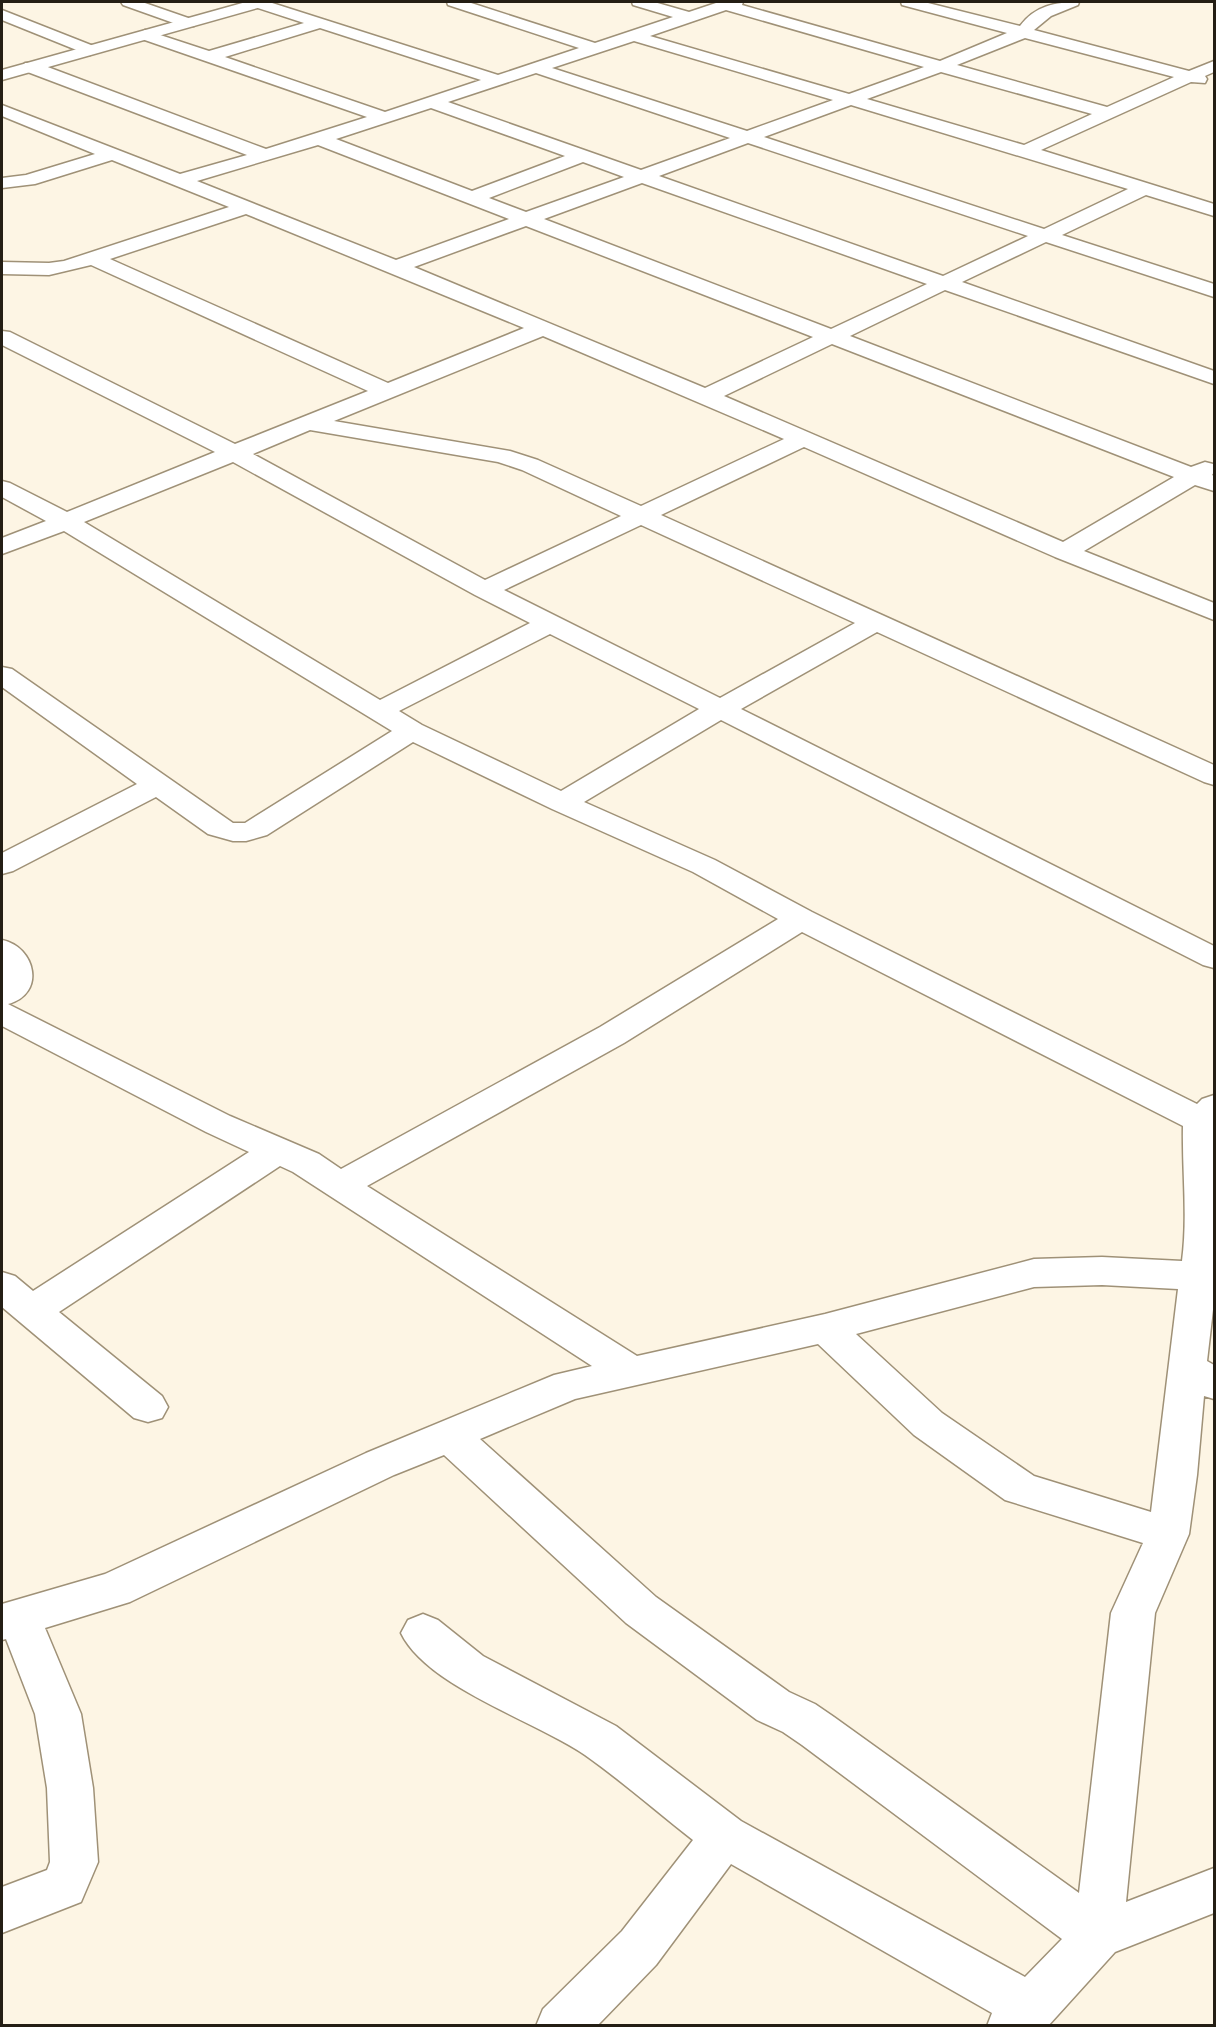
<svg xmlns="http://www.w3.org/2000/svg" width="1216" height="2027" font-family="Raleway,sans-serif">
  <rect width="100%" height="100%" fill="#fdf5e4"/>
  <g fill="none" stroke-linecap="round" stroke-linejoin="round">
    <defs>
      <path id="minor" d="M 121,2 L 142,2 L 194,20 L 196,23 L 194,26 L 182,26 L 123,5 Z
        M 251,2 L 269,2 L 498,75 L 579,48 L 448,5 L 447,2 L 468,2 L 595,43 L 673,17 L 633,5 L 632,2 L 654,2 L 689,12 L 719,2 L 743,2 L 742,5 L 940,61 L 1007,33 L 902,5 L 901,2 L 924,2 L 1020,26 C 1035,6 1055,2 1079,2 L 1078,5 L 1051,16 L 1034,30 L 1189,71 L 1214,61 L 1214,72 L 1205,76 L 1207,79 L 1205,83 L 1191,82 L 1041,150 L 1214,204 L 1214,216 L 1146,195 L 1062,235 L 1214,284 L 1214,297 L 1046,242 L 962,282 L 1214,371 L 1214,384 L 945,290 L 850,336 L 1191,467 L 1205,462 L 1213,464 L 1214,472 L 1212,475 L 1214,476 L 1214,491 L 1195,485 L 1084,551 L 1214,603 L 1214,620 L 1055,557 L 804,447 L 661,515 L 1214,765 L 1214,785 L 1204,782 L 877,632 L 741,709 L 1214,946 L 1214,968 L 1203,965 L 721,720 L 584,802 L 715,860 L 812,912 L 1197,1104 L 1202,1099 L 1214,1095 L 1214,1301 L 1207,1361 L 1214,1365 L 1214,1399 L 1204,1396 L 1197,1475 L 1189,1534 L 1155,1613 L 1126,1902 L 1214,1868 L 1214,1913 L 1115,1952 L 1048,2026 L 987,2026 L 992,2013 L 731,1864 L 656,1965 L 597,2026 L 536,2026 L 543,2009 L 622,1931 L 693,1840 C 657,1812 622,1781 585,1755 C 536,1721 427,1687 401,1633 L 408,1620 L 423,1614 L 438,1620 L 483,1656 L 616,1726 L 741,1821 L 1025,1977 L 1062,1939 L 802,1745 L 783,1732 L 757,1720 L 626,1623 L 444,1455 L 394,1475 L 130,1602 L 45,1628 L 81,1714 L 93,1788 L 98,1862 L 81,1902 L 2,1933 L 2,1887 L 47,1870 L 50,1862 L 47,1788 L 35,1714 L 6,1639 L 2,1640 L 2,1604 L 105,1574 L 366,1453 L 554,1375 L 592,1366 L 293,1172 L 280,1166 L 59,1312 L 162,1396 L 168,1407 L 162,1418 L 148,1422 L 134,1418 L 2,1307 L 2,1272 L 15,1276 L 33,1291 L 249,1152 L 206,1132 L 2,1026 L 2,940 C 36,947 46,994 8,1004 L 230,1116 L 319,1154 L 341,1169 L 600,1027 L 778,919 L 693,872 L 552,809 L 413,742 L 267,835 L 246,841 L 233,841 L 208,834 L 156,797 L 13,871 L 2,874 L 2,853 L 137,784 L 2,687 L 2,667 L 12,669 L 233,823 L 245,823 L 392,731 L 64,531 L 2,554 L 2,538 L 46,521 L 2,497 L 2,481 L 10,483 L 67,512 L 215,452 L 2,345 L 2,331 L 10,332 L 235,444 L 368,391 L 91,265 L 49,275 L 2,274 L 2,262 L 49,263 L 64,261 L 229,207 L 112,160 L 35,184 L 2,188 L 2,178 L 26,175 L 95,154 L 2,116 L 2,105 L 180,174 L 247,155 L 25,71 L 23,67 L 25,63 L 37,63 L 266,149 L 367,117 L 139,38 L 137,35 L 145,30 L 209,51 L 304,23 L 252,6 ZM 726,10 L 924,67 L 849,94 L 650,36 ZM 320,28 L 481,80 L 385,112 L 225,57 ZM 1025,38 L 1174,77 L 1107,107 L 957,65 ZM 634,41 L 833,100 L 747,131 L 552,68 ZM 941,72 L 1092,114 L 1024,145 L 867,99 ZM 536,73 L 730,138 L 641,170 L 448,102 ZM 851,105 L 1128,189 L 1044,229 L 764,137 ZM 431,108 L 565,156 L 472,191 L 336,139 ZM 748,143 L 1028,236 L 943,276 L 659,176 ZM 318,145 L 509,219 L 396,260 L 197,181 ZM 583,162 L 624,177 L 526,212 L 489,198 ZM 642,183 L 927,284 L 831,329 L 544,219 ZM 246,214 L 524,328 L 388,383 L 110,259 ZM 526,226 L 813,337 L 705,388 L 414,267 ZM 543,336 L 784,439 L 641,506 L 538,460 L 510,451 L 334,421 ZM 832,344 L 1174,477 L 1063,542 L 724,396 ZM 310,430 L 498,462 L 522,470 L 621,516 L 485,580 L 253,454 ZM 233,462 L 475,595 L 530,623 L 380,700 L 84,522 ZM 641,525 L 855,623 L 720,698 L 504,590 ZM 550,634 L 699,709 L 561,791 L 422,725 L 399,711 ZM 802,932 L 1183,1126 C 1182,1171 1188,1216 1182,1261 L 1102,1257 L 1034,1259 L 825,1314 L 637,1356 L 367,1186 L 624,1043 ZM 1102,1285 L 1178,1289 L 1151,1512 L 1034,1476 L 942,1413 L 856,1334 L 1034,1287 ZM 818,1344 L 914,1435 L 1005,1500 L 1143,1543 L 1111,1613 L 1079,1893 L 834,1717 L 815,1704 L 789,1692 L 656,1597 L 480,1439 L 575,1399 Z
        M 2,10 L 96,47 L 98,50 L 90,55 L 84,53 L 2,20 Z"/>
      <path id="major" d="M 246,2 L 270,2 L 268,5 L 2,80 L 2,70 Z"/>
    </defs>
    <!-- minor casing -->
    <use href="#minor" stroke="#9f9177" stroke-width="3"/>
    <!-- major casing -->
    <use href="#major" stroke="#9f9177" stroke-width="3"/>
    <!-- minor -->
    <use href="#minor" fill="#fff" fill-rule="evenodd"/>
    <!-- major -->
    <use href="#major" fill="#fff" fill-rule="evenodd"/>
  </g>
  <!-- border -->
  <rect width="1216" height="2027" fill="none" stroke="#241e14" stroke-width="6"/>
</svg>
